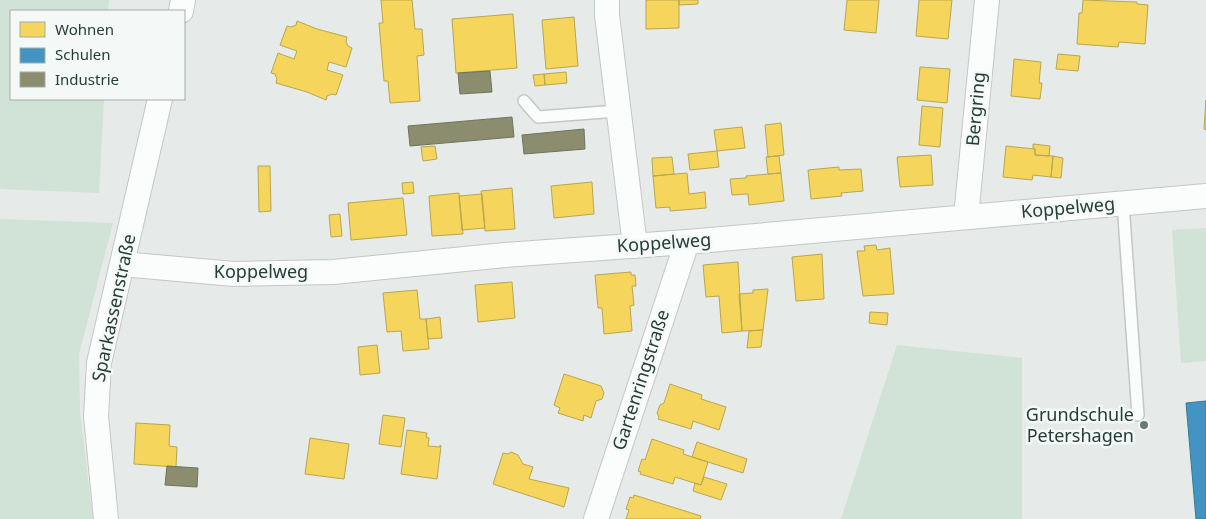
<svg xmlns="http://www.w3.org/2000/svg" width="1206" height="519" font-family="'Noto Sans',sans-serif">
  <rect width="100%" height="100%" fill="#e6eae8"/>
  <!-- green -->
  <path fill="#d1e2d6" d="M 0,0 L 109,0 L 108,11 L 11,11 L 11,99 L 104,99 L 99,193 L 0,189 Z
    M 0,219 L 113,223 L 79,354 L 80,412 L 93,519 L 0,519 Z
    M 1206,228 L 1206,361 L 1181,363 L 1172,230 Z
    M 897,345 L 1022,358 L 1022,519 L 841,519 Z"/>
  <!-- homes -->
  <path fill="#f6d55c" stroke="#b7a751" d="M 381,0 L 412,0 L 415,29 L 422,29 L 424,55 L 417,56 L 420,101 L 390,103 L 388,81 L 384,81 L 379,23 L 383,23 Z
    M 646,0 L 679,0 L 679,28 L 646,29 Z
    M 679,0 L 698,0 L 698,4 L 679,5 Z
    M 847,0 L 879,0 L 876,33 L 844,30 Z
    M 919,0 L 952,0 L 948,39 L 916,36 Z
    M 1083,0 L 1137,2 L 1137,4 L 1148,5 L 1145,44 L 1119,42 L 1118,47 L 1077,44 L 1079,13 L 1082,13 Z
    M 513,14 L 517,68 L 456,73 L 452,19 Z
    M 574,17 L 578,66 L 546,69 L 542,20 Z
    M 297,21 L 317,29 L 347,37 L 346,42 L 348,46 L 352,48 L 346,67 L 329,62 L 327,70 L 343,75 L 336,95 L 332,94 L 327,96 L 326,100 L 307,92 L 276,83 L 277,79 L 275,74 L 271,73 L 278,53 L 294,59 L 297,51 L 280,45 L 287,26 L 291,27 L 296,25 Z
    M 1058,54 L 1080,56 L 1078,71 L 1056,69 Z
    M 1014,59 L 1041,62 L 1039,83 L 1042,83 L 1040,99 L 1011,96 Z
    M 920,67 L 950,69 L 947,103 L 917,100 Z
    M 566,72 L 567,83 L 545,85 L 544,74 Z
    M 544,74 L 545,85 L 535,86 L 533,75 Z
    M 1206,100 L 1206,130 L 1204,129 Z
    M 922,106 L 943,108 L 940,147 L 919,145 Z
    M 781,123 L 784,155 L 768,157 L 765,125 Z
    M 742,127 L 745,148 L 717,151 L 714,130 Z
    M 1033,144 L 1050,146 L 1049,156 L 1035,155 L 1035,149 L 1033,148 Z
    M 435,146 L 437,159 L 423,161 L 421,147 Z
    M 1006,146 L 1035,149 L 1035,155 L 1053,156 L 1051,177 L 1033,175 L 1032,180 L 1003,177 Z
    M 717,151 L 719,167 L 690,170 L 688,154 Z
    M 931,155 L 933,185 L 900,187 L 897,157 Z
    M 779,156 L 781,173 L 768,174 L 766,157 Z
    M 1053,156 L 1063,158 L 1061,178 L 1051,177 Z
    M 672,157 L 674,174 L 653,176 L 652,158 Z
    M 258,166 L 270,166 L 271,211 L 259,212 Z
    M 839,167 L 839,170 L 861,169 L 863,191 L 841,193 L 842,196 L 811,199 L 808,170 Z
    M 687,173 L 689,194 L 705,192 L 706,208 L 670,211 L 670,207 L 656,208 L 653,176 Z
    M 781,173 L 784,201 L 749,205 L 748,194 L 732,195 L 730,179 L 746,178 L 746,176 Z
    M 413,182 L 414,193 L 403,194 L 402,183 Z
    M 592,182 L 594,214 L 554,218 L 551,186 Z
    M 512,188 L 515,229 L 485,231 L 481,191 Z
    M 459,193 L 463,234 L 432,236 L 429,196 Z
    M 482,194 L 485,228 L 462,230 L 459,196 Z
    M 403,198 L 407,235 L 351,240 L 348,203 Z
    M 340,214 L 342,236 L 331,237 L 329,215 Z
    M 876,245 L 877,250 L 890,248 L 894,294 L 863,296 L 857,251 L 865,251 L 864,246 Z
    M 822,254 L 824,299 L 796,301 L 792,257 Z
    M 738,262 L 742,331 L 722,333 L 719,296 L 706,297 L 703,265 Z
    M 631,272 L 631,275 L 635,275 L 636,286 L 632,286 L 634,305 L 630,306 L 632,331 L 604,334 L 602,308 L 598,308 L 595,275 Z
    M 512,282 L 515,318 L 478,322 L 475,285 Z
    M 768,289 L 763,330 L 742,331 L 739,294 L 753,293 L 753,290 Z
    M 417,290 L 420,319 L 426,319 L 429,349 L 403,351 L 401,331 L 387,332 L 383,293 Z
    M 870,312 L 888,313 L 887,325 L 869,323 Z
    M 440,317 L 442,338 L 428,339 L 426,319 Z
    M 763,330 L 761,347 L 747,348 L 749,331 Z
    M 377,345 L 380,373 L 360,375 L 358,347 Z
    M 564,374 L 601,386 L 604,393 L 602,399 L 596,401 L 591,418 L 584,415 L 583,421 L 558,413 L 560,408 L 554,405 Z
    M 670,384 L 702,395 L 701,399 L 726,407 L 719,430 L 693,421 L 691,429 L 658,419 L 659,417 L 657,413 L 660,405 L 664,403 Z
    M 383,415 L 405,418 L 401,447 L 379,444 Z
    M 136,423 L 170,425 L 169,446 L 177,447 L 176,467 L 134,464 Z
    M 407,430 L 427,433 L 426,437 L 429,438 L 428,446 L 440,447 L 440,445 L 441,446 L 437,479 L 401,474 Z
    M 310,438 L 349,444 L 344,479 L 305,474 Z
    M 652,439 L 684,450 L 683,454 L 708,462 L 701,485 L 675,477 L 673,484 L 640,474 L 641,472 L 638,471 L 642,459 L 645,460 Z
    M 697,442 L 747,459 L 743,473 L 692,457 Z
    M 511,452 L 518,455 L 523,464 L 533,467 L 529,479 L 569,488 L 564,507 L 493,484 L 503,453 L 508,454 Z
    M 704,477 L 727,484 L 721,500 L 693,491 L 695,483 L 701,485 Z
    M 634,495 L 701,516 L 700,519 L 626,519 L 629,510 L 626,509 L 630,497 L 633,498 Z"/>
  <!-- schools -->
  <path fill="#4393c3" stroke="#3a7999" d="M 1206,401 L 1206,519 L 1196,519 L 1186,403 Z"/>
  <!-- industry -->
  <path fill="#8c8c6e" stroke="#6d745e" d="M 490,71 L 492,92 L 460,94 L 458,73 Z
    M 512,117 L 514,137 L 410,146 L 408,126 Z
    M 584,129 L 585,149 L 524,154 L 522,135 Z
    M 167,466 L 198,468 L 197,487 L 165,485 Z"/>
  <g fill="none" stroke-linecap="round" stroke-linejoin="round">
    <defs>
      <path id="service" d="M 524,101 L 538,117 L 618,111
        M 1123,203 L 1138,415"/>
      <path id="minor" d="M 607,0 L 607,15 L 635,246
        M 181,11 L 183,0
        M 966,217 L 987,0
        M 122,264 L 234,274 L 333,272 L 505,255 L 687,242 L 1206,196
        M 106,519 L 96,416 L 99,363 L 160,99
        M 596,519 L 687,242"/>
    </defs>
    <!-- service casing -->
    <use href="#service" stroke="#c3c7c5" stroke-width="14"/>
    <!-- minor casing -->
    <use href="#minor" stroke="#c3c7c5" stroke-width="26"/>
    <!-- service -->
    <use href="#service" stroke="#fbfcfc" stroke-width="11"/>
    <!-- minor -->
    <use href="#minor" stroke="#fbfcfc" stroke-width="24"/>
  </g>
  <!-- markers -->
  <circle fill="#697975" stroke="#f4f9f7" stroke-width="2" cx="1144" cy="425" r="5"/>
  <g text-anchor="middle" stroke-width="5" stroke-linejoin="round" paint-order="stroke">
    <!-- street labels -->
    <g font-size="18" fill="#253c37" stroke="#f4f9f7">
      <text transform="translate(976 109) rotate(-85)" y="6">Bergring</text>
      <text transform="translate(1068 208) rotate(-5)" y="6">Koppelweg</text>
      <text transform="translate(664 243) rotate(-4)" y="6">Koppelweg</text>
      <text x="261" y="278">Koppelweg</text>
      <text transform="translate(114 308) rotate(-78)" y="6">Sparkassenstraße</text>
      <text transform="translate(641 380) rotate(-72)" y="6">Gartenringstraße</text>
    </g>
    <!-- poi labels -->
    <g font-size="18" fill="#253c37" stroke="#f4f9f7" text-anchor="end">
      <text x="1134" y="421">Grundschule<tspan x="1134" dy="21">Petershagen</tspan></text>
    </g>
  </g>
  <!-- legend -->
  <rect x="10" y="10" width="175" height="90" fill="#f4f9f7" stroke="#a1adaa"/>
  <rect x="20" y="22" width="25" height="15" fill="#f6d55c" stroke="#a1adaa"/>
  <text x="55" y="35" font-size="15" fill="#253c37">Wohnen</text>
  <rect x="20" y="48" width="25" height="15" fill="#4393c3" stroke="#a1adaa"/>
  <text x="55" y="60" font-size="15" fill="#253c37">Schulen</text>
  <rect x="20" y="72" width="25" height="15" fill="#8c8c6e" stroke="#a1adaa"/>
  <text x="55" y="85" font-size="15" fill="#253c37">Industrie</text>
</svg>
